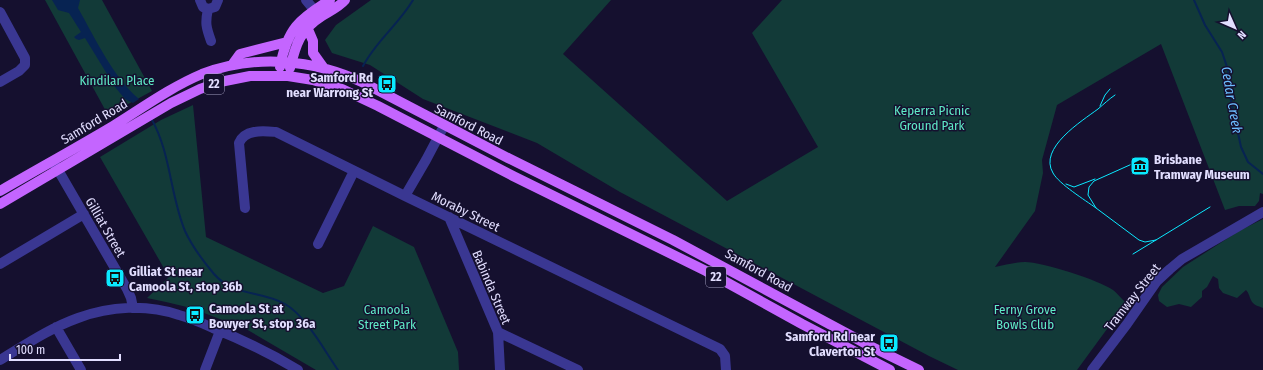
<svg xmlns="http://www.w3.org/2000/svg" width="1263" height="370" font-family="'Fira Sans Condensed',sans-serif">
  <rect width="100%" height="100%" fill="#15102f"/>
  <!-- green -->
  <path fill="#123a38" d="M 45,0 L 102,0 L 152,91 L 108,115 Z
    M 371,0 L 611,0 L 563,54 L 727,201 L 818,147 L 752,33 L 782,0 L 1263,0 L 1263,194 L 1260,193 L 1259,201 L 1255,206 L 1239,206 L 1225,210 L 1161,44 L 1057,105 L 1042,160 L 1043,173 L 1035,211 L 995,267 C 1005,265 1015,262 1025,262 C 1042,262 1099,280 1113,290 C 1117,293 1122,299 1126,303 L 1077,370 L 958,370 L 929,356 L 620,192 L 537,143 L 423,99 L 370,65 L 332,53 L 325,40 L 336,25 Z
    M 193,105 L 206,237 L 323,293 L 344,286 L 373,226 L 414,247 L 458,352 L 459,370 L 316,370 L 246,329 L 191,308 L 166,302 L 147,298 L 169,277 L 100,157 L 161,120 Z
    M 1263,219 L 1263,308 C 1258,306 1253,305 1251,300 C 1249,296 1249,293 1246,290 L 1237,298 L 1223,293 L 1219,288 L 1218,279 L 1213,276 L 1207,287 L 1202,291 L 1202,297 L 1191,307 L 1179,304 L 1167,307 L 1159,301 L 1158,295 L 1162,287 L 1183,267 L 1239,231 Z"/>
  <!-- water -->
  <path fill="#072352" d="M 52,0 L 80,0 L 78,8 C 95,38 113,77 139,99 L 133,103 L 125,99 L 115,87 L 85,38 L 79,40 L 76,39 L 74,37 L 81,32 L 69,13 L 58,10 Z"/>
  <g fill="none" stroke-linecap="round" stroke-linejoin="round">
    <!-- stream -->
    <path stroke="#072352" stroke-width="2" d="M 1194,0 L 1205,25 L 1222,52 L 1228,70 L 1230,96 L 1241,147 L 1248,162 L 1263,174
      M 363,66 C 376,41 399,24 413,0
      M 151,118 C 171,153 170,195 185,231 C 192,246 203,261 214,274 C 234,297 261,290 285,304 C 306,316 324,350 338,370"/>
    <!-- minor -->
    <path stroke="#3a3792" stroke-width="10" d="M 200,0 L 203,7 L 208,9 L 215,7 L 218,0
      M 306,0 L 320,17
      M 208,9 C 205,23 206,27 211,41
      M 0,12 L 25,58 L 25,65 L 19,71 L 0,82
      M 54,163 L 127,289 L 131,298 L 133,308
      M 405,196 L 426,160 L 444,126
      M 245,208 L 239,143 C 245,129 263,131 276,132 L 405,196 L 720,349 L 725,356 L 726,370
      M 449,217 L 498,332 L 500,370
      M 318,244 L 354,171
      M 0,264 L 84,214
      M 56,327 L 81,370
      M 498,332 L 578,370
      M 0,360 C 25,345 50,328 78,318 C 110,306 147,304 179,315 C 191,318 202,323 213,328 C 243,340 270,353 298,370
      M 205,370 L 220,331
      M 1092,370 L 1127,324 L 1157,281 L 1170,269 L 1182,259 L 1263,212"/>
    <!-- major -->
    <path stroke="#c465ff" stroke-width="10" d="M 307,27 L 313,41 L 313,53 L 323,67
      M 232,65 L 240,54 L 287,42
      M 280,67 C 287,29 299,19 330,0
      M 290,68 C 296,44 300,30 322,16 C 330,11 339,7 345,0
      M 0,191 C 38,169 76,148 113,126 C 142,108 171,87 202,74 C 255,54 313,59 364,83 L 508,158 L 673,240 L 872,347 L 919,370
      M 0,204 L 171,103 L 200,89 L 220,82 L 250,76 L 288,76 L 313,80 L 342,89 L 378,106 L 513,176 L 706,271 L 802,324 L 890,370"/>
    <!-- tram -->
    <path stroke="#0ae9ff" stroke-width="1" d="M 1100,106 L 1105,95 L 1110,89
      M 1132,164 L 1094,181 L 1089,187 L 1088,195 L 1096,208 L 1139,240 L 1145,242 L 1156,240
      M 1066,184 L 1074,187 L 1095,179
      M 1096,208 C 1085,200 1059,184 1053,173 C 1038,148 1082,121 1098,109 C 1104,104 1109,99 1115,95
      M 1133,254 L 1210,207"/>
  </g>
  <!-- icons -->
  <defs>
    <symbol id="bus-square" viewBox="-11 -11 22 22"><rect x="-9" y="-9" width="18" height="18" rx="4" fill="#0ae9ff" stroke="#15102f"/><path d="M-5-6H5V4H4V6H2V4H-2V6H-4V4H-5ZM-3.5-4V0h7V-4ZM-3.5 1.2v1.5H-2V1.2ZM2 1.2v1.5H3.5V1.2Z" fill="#111"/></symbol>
    <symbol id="museum-square" viewBox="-11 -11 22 22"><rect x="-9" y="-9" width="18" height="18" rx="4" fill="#0ae9ff" stroke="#15102f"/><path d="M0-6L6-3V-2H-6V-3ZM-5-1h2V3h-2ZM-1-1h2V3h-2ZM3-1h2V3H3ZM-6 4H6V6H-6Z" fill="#111"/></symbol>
  </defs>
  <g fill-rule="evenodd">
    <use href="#bus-square" x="376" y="73" width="22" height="22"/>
    <use href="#museum-square" x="1129" y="155" width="22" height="22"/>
    <use href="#bus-square" x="104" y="267" width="22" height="22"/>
    <use href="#bus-square" x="184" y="304" width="22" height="22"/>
    <use href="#bus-square" x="878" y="332" width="22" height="22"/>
  </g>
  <g text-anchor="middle" stroke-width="3" stroke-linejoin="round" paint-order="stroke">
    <!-- shield labels -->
    <g fill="#15102f" stroke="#a4a0c1" stroke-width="1">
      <rect x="204" y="74" width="20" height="20" rx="3"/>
      <rect x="706" y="267" width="20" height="20" rx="3"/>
    </g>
    <g font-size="12" font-weight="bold" fill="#e2deff">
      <text x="214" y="88">22</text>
      <text x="716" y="281">22</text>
    </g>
    <!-- poi labels -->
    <g font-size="13" font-weight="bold" fill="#e2deff" stroke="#15102f" text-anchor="start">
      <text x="373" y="82" text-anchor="end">Samford Rd<tspan x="373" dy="15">near Warrong St</tspan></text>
      <text x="1154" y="164">Brisbane<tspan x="1154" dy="15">Tramway Museum</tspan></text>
      <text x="129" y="276">Gilliat St near<tspan x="129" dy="15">Camoola St, stop 36b</tspan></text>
      <text x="209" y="313">Camoola St at<tspan x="209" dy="15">Bowyer St, stop 36a</tspan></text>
      <text x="875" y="341" text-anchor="end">Samford Rd near<tspan x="875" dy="15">Claverton St</tspan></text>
    </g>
    <!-- park labels -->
    <g font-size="13" fill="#5feac6" stroke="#15102f">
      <text x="117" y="85">Kindilan Place</text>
      <text x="932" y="115">Keperra Picnic<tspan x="932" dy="15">Ground Park</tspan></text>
      <text x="387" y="314">Camoola<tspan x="387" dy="15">Street Park</tspan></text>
      <text x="1025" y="314">Ferny Grove<tspan x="1025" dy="15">Bowls Club</tspan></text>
    </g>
    <!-- street labels -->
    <g font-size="13" fill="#e2deff" stroke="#15102f">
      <text transform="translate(94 121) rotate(-31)" y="5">Samford Road</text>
      <text transform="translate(469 124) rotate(27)" y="5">Samford Road</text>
      <text transform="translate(466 211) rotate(26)" y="5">Moraby Street</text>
      <text transform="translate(106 227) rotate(60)" y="5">Gilliat Street</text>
      <text transform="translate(759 270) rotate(29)" y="5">Samford Road</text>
      <text transform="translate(492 287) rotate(67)" y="5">Babinda Street</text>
      <text transform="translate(1132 297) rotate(-52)" y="5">Tramway Street</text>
    </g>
    <!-- water labels -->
    <g font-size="14" font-style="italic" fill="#6cbdff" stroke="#15102f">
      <text transform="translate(1232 100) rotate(80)" y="5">Cedar Creek</text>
    </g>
  </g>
  <!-- north arrow -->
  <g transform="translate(1235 28) rotate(135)" stroke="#15102f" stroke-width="3" paint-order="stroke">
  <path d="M0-3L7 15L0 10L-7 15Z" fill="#e2deff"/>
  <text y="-6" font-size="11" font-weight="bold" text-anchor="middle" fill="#e2deff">N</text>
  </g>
  <!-- scale -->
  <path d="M10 354v6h110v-6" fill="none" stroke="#e2deff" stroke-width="2"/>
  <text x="16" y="354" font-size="12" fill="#e2deff" stroke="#15102f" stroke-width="3" paint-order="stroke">100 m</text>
</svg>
